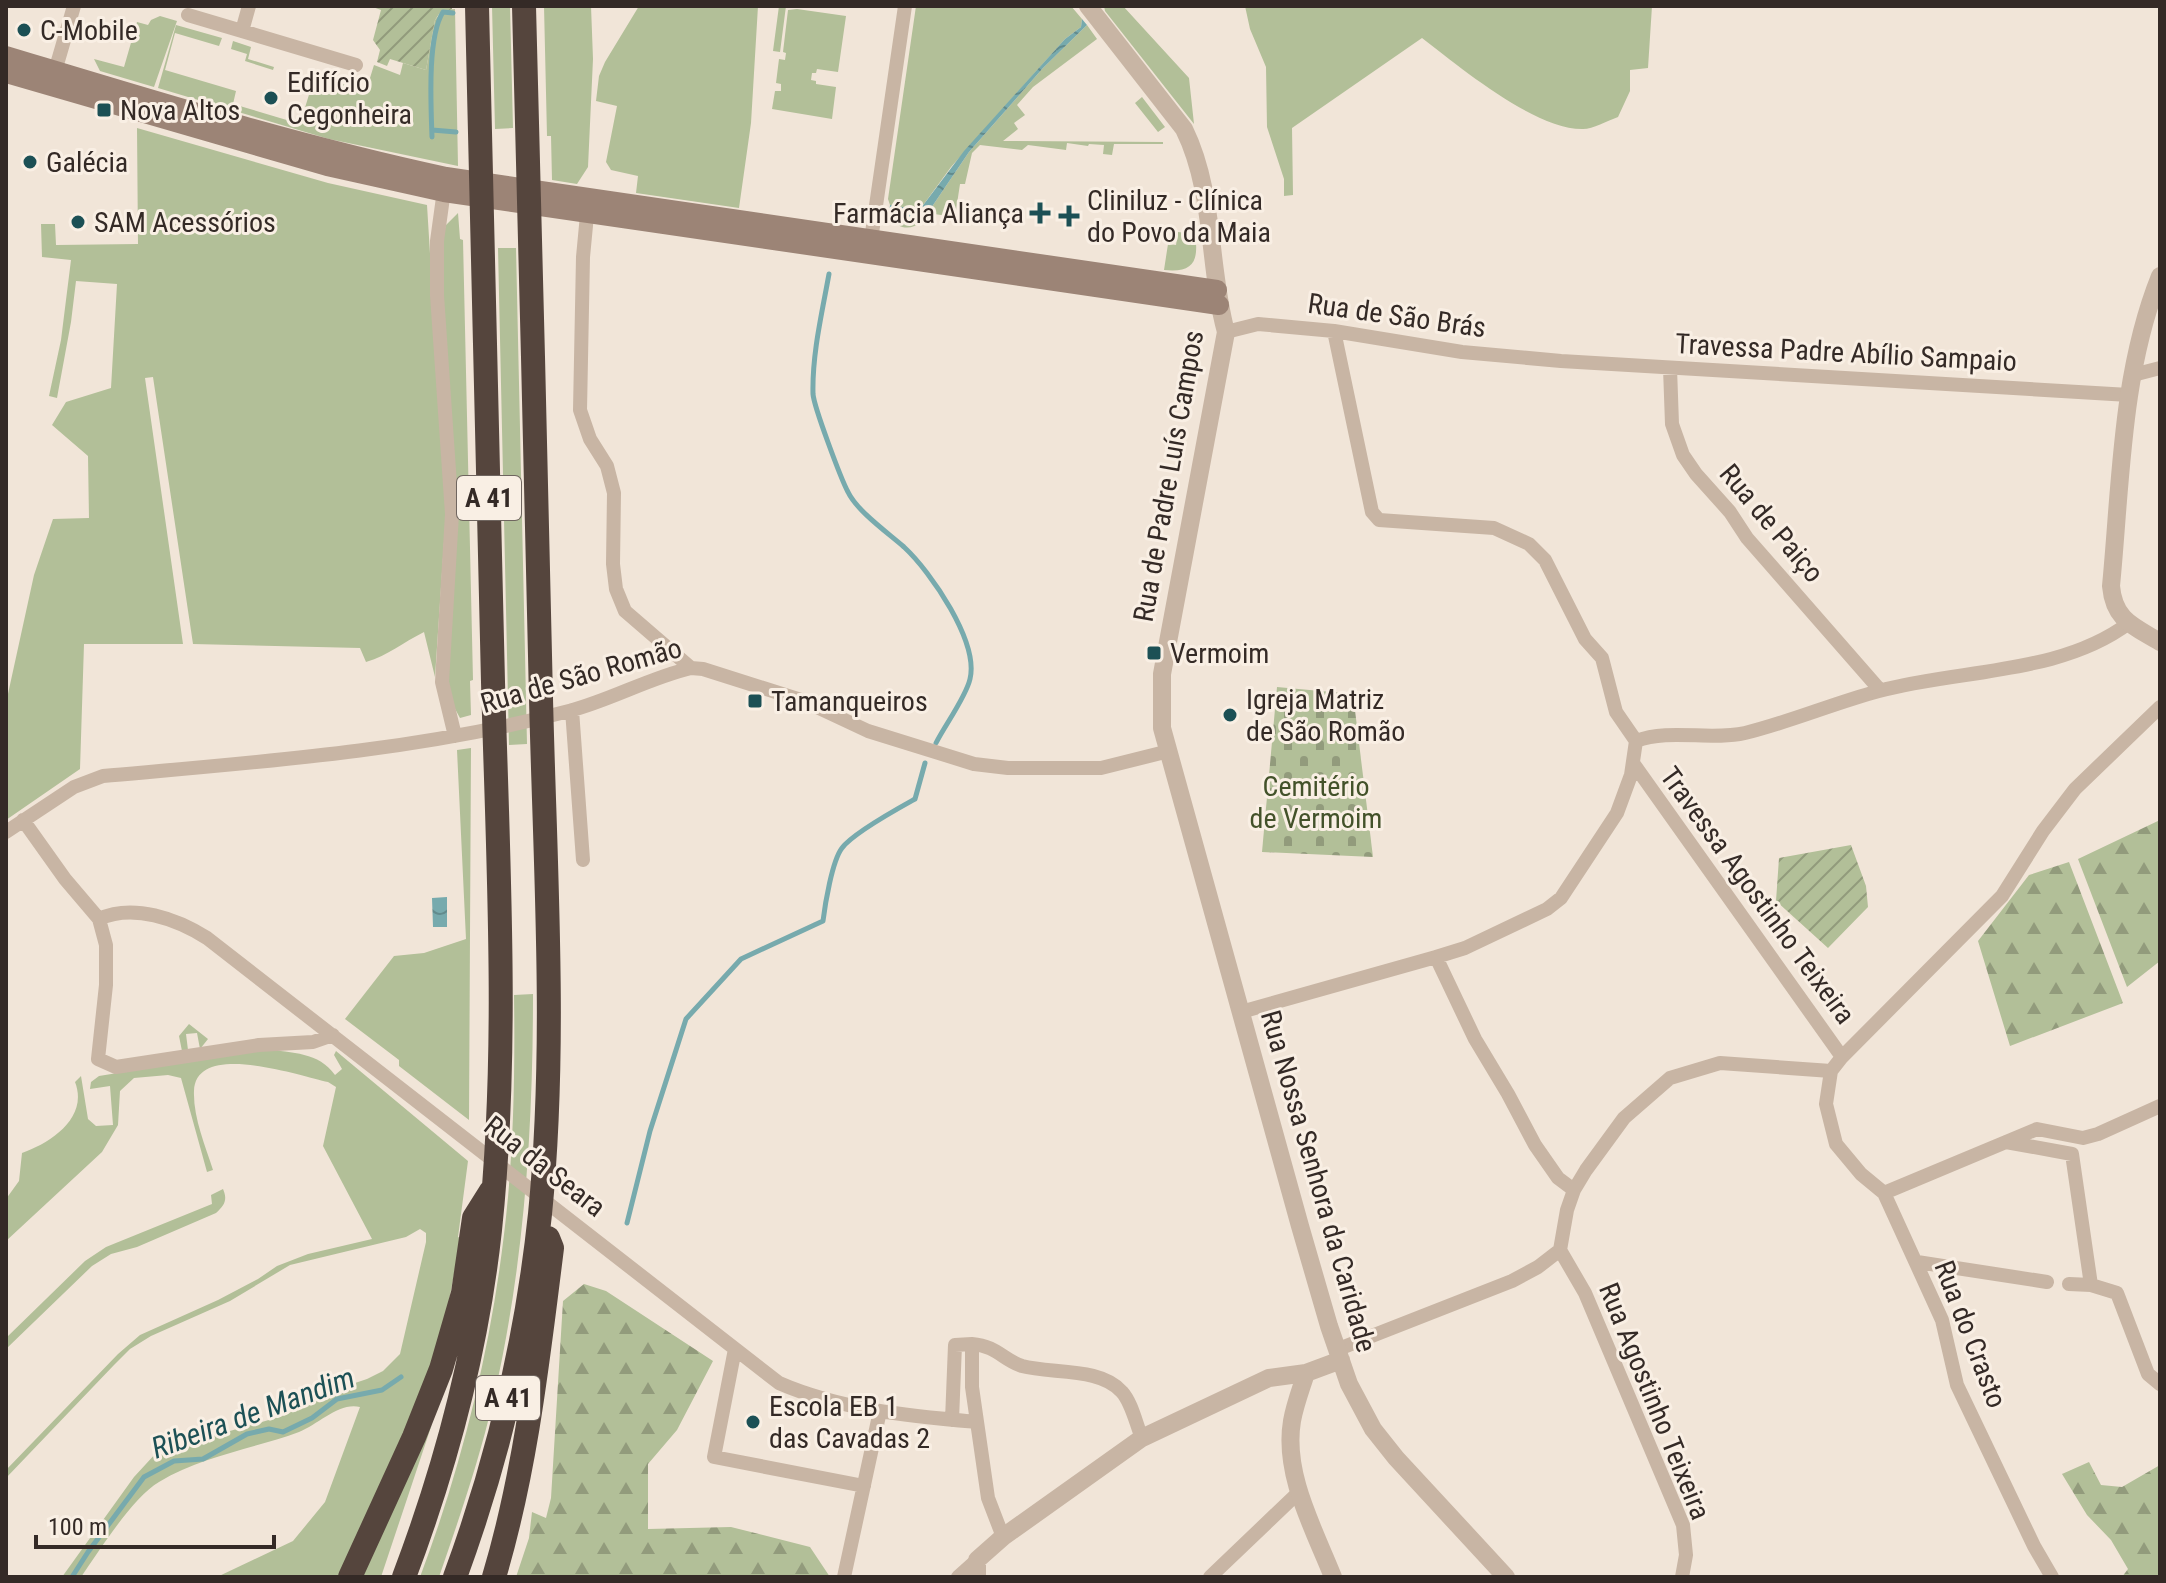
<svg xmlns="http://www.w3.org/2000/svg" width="2166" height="1583" font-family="'Roboto Condensed',sans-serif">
  <defs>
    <pattern id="forest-firs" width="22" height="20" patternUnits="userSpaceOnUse" patternTransform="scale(2)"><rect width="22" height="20" fill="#b2bf98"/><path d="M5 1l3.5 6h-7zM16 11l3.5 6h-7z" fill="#929b7c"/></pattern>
    <pattern id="cemetery-stones" width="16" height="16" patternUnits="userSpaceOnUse" patternTransform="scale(2)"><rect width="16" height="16" fill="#b2bf98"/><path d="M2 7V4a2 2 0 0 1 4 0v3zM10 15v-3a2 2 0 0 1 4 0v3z" fill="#929b7c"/></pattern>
    <pattern id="garden-furrows" width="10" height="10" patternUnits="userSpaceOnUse" patternTransform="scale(2)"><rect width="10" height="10" fill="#b2bf98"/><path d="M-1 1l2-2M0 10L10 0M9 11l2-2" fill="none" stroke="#929b7c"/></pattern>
    <pattern id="water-waves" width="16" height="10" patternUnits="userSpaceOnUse" patternTransform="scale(2)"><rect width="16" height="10" fill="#77aaad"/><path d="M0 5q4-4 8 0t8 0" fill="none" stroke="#628b8d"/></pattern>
  </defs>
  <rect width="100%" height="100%" fill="#f1e5d8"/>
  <!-- grass -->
  <path fill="#b2bf98" d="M 492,6 L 510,6 L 513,128 L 495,129 Z
    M 544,6 L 591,6 L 593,59 L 588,167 L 577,184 L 552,180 L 551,136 L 547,136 Z
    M 639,6 L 758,6 L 751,123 L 739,208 L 636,193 L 638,176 L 611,170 L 606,162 L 617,106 L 596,101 L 599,76 L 605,62 Z
    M 779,6 L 786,6 L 780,52 L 773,51 Z
    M 916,6 L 1071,6 L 1082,19 L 1081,27 L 1065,39 L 1006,105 L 951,167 L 921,208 L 915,209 L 890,205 L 888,199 Z
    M 1104,6 L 1123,6 L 1189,78 L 1194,124 L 1105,11 Z
    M 1245,6 L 1652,6 L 1648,68 L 1630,70 L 1630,91 L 1618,117 C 1607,121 1593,129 1583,129 C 1535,130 1460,67 1422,38 L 1292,128 L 1293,195 L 1284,196 L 1284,179 L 1267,127 L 1266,67 L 1250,29 Z
    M 455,9 L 458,166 L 329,139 L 158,88 L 176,25 L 222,38 L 219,46 L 175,33 L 165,70 L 236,91 L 233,104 L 300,124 L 315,75 L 366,91 L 374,65 L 400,75 L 403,63 L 426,70 L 435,20 L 443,10 Z
    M 797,9 L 846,16 L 838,72 L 817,69 L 816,73 L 812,73 L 811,80 L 816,81 L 816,84 L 836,87 L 832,119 L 772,109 L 775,91 L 781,91 L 781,84 L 776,83 L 779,59 L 785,60 L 786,53 L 783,52 L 788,10 Z
    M 160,16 L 177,21 L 154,87 L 100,71 L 94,59 L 124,67 L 137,22 L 148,25 L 151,20 Z
    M 1087,25 L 1097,39 L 1033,87 L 1017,105 L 1025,115 L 1014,123 L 1018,129 L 1003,141 L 1163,142 L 1163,144 L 1114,144 L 1112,155 L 1103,154 L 1104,145 L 1089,144 L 1088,146 L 1067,143 L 1066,150 L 1028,145 L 1022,150 L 980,145 L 972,153 L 965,184 L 960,184 L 955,217 L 934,214 C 926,220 911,233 898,225 C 895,222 893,218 889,215 L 911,217 L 927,214 L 969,152 L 1043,68 Z
    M 233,41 L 251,47 L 248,59 L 274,67 L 273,70 L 245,61 L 247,54 L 231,49 Z
    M 1142,97 L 1165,127 L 1158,132 L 1135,103 Z
    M 137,128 L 328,183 L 427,205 L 446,512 L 435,677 L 424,632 C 402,643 389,655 366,662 L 360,648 L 193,644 L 153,377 L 145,378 L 183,644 L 84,644 L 80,769 L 6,820 L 6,703 L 34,575 L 53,519 L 89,518 L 88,456 L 52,425 L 66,402 L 111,388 L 117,284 L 76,281 L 71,322 L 57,398 L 49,396 L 61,340 L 71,260 L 42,257 L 41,224 L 55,224 L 56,245 L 138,244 Z
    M 458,213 L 460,239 L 463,240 L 473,680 L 470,681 L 471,715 L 460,718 L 454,707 L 449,687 L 442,238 L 446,225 Z
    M 1178,232 L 1195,234 C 1199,261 1194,273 1164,270 L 1168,244 L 1176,245 Z
    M 498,248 L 516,248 L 527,744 L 509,745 Z
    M 471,748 L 469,1120 L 399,1066 L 399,1060 L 345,1019 L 394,956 L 424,953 L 466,939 L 457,750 Z
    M 533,994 C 533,1131 524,1267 493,1401 C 479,1461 459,1519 439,1577 L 420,1577 C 466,1455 496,1327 508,1197 C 514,1130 515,1062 514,995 Z
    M 189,1024 L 208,1039 L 200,1049 L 197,1033 L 186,1034 L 188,1050 L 182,1051 L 179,1036 Z
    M 266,1049 C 292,1053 319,1052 335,1075 L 342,1069 L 334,1055 L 336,1051 L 468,1161 L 458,1237 L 461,1238 L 446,1316 L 429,1369 L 410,1420 L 338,1577 L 217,1577 L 293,1541 L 325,1502 L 360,1407 C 339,1402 319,1424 299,1432 C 253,1449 202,1456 159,1482 C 133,1497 99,1551 81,1577 L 62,1577 L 134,1477 L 157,1452 L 286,1415 L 319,1395 L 367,1379 L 383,1371 L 400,1354 L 426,1242 L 426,1233 L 420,1229 L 406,1237 L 290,1265 L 230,1301 L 151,1336 L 130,1349 L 114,1365 L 6,1478 L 6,1470 L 118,1354 L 140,1335 L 218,1300 L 258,1279 L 277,1266 L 308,1254 L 372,1239 L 323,1146 L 336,1087 L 328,1082 C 300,1076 196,1040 194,1091 C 193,1117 205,1145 213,1170 L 207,1172 L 181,1078 L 168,1075 L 134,1078 L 120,1091 L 118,1125 L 102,1152 L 6,1241 L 6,1199 L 19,1181 L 22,1153 C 50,1143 89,1118 75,1082 L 81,1076 L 88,1119 L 96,1126 L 113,1125 L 110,1086 L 90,1089 L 91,1082 L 99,1076 Z
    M 223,1189 C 228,1200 224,1206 216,1213 L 137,1247 L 111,1254 L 92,1266 L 6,1349 L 6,1338 L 85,1261 L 106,1247 L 212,1204 L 211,1195 Z
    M 432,1424 L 381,1577 L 358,1577 Z"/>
  <!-- forest -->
  <path fill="url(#forest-firs)" d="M 2160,820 L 2160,961 L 2127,987 L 2078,859 Z
    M 2069,862 L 2123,1003 L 2010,1046 L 1978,941 L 2029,875 Z
    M 584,1284 L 606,1291 L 713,1361 L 677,1430 L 648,1464 L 648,1529 L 731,1527 L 810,1547 L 830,1577 L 516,1577 L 529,1538 L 532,1512 L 546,1518 L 551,1498 L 563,1301 Z
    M 2089,1462 L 2101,1485 L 2122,1487 L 2160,1465 L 2160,1577 L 2122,1577 L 2128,1569 L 2111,1540 L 2087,1515 L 2062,1474 Z"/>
  <!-- cemetery -->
  <path fill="url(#cemetery-stones)" d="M 1277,687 L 1353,694 L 1373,857 L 1262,852 Z"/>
  <!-- garden -->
  <path fill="url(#garden-furrows)" d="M 370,6 L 452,6 L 452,9 L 439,14 L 435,20 L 426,70 L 390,59 L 387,66 L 377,62 L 380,50 L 373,40 L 381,10 Z
    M 1851,845 L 1866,886 L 1868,907 L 1828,948 L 1776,901 L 1779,858 Z"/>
  <!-- water -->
  <path fill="url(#water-waves)" d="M 1082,19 L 1087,25 L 1043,68 L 969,152 L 927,214 L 911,217 L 889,215 L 890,205 L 915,209 L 921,208 L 964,151 L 1065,39 L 1081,27 Z
    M 447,897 L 447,927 L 433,927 L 432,898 Z"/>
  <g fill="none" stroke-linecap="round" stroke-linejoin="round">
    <!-- stream -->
    <path stroke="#77aaad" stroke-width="5" d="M 432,130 L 456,132
      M 432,137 C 431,106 427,37 443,12 L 453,13
      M 843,214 L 854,209
      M 829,274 C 822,313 812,354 813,394 C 814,407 841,479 848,492 C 857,511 888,533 904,547 C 931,572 979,642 970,679 C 966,697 945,725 936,743
      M 627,1223 L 650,1131 L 686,1019 L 741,959 L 823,921 C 825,905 832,861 842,848 C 853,833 897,809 915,799 L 925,763
      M 72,1577 L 88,1552 L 144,1477 L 174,1461 L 203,1459 L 247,1434 L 269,1429 L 283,1432 L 312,1418 L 337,1399 L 382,1390 L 401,1377"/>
    <!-- minor -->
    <path stroke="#c8b5a4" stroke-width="14" d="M 249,6 L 242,31 L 356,65
      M 188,15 L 242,31
      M 53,78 L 74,6
      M 445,183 L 437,241 L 437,295 L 452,514 L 442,682 L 455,736
      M 587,215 L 583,257 L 580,410 L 590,439 L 607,466 L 614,493 L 613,564 L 616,589 L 625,611 L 691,668
      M 871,240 L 905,6
      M 1334,331 L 1372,512 L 1379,520 L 1494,528 L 1529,544 L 1545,560 L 1585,639 L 1602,658 L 1616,712 L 1636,741
      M 1226,332 L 1258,324 L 1334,331 L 1462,352 L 1561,361 L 2129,395
      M 1670,368 L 1672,424 L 1683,455 L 1696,474 L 1730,512 L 1747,538 L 1880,690
      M 2133,375 L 2160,368
      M 572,710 L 583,860
      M 1636,741 C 1670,728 1710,741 1745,733 C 1790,722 1834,703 1879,691 C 1959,669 2060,675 2129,623
      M 1633,763 L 1842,1057
      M 23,820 L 65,879 L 99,919 L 106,945 L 106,985 L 98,1059 L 116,1067 L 259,1045 L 313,1042 L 333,1035
      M 6,832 L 74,787 L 103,776 C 260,762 417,751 569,711 C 611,700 649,678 691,668 L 703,669 L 804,701 L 868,731 L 974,764 L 1008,768 L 1101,768 L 1169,751
      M 99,919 C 133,903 177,919 207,938 L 779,1383 C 841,1410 910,1416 977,1422
      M 1436,957 L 1465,948 L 1547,909 L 1561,898 L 1617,813 L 1631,775 L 1636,741
      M 1241,1012 L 1436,957 L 1475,1039 L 1508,1094 L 1535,1145 L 1558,1178 L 1574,1190
      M 2006,1142 L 2072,1154 L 2091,1285
      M 1884,1193 L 2037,1129 L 2083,1138 L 2098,1134 L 2160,1106
      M 1560,1250 L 1585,1293 L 1683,1525 L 1686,1555 L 1682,1577
      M 1917,1262 L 2047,1282
      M 2069,1284 L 2091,1285 L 2117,1293 L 2148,1374 L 2160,1384
      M 972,1344 C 997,1346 1003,1360 1022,1366 C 1051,1374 1101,1367 1122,1392 C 1132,1403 1136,1424 1142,1438
      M 735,1349 L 714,1457 L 864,1486
      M 1336,1350 L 1512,1281 L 1538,1267 L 1560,1250 L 1567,1210 L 1574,1190 L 1586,1170 L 1624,1118 L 1670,1078 L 1720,1063 L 1831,1071
      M 952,1420 L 955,1345 L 972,1344 L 972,1387 L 988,1498 L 1003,1537
      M 844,1577 L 880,1411
      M 958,1577 L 977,1560
      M 1210,1577 L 1300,1491
      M 2052,1577 L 2034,1546 L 1957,1385 L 1942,1320 L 1884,1193 L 1861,1174 L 1836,1144 L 1826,1104 L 1831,1071 L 1842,1057 L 2002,896 L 2043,831 L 2075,789 L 2160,707"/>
    <!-- tertiary -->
    <path stroke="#c8b5a4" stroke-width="18" d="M 1088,6 L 1184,129 C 1215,192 1208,266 1226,332 L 1162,674 L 1162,728 L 1300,1226 L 1329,1326 L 1349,1384 L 1373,1429 L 1396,1458 L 1506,1577
      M 2160,276 C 2121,373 2121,483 2111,586 C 2114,620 2133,626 2160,642
      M 1306,1373 C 1301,1389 1295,1404 1292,1421 C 1283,1474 1314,1529 1333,1577
      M 977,1577 L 977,1560 L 1003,1537 L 1142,1438 L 1269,1378 L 1306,1373 L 1341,1360"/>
    <!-- secondary -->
    <path stroke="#9c8476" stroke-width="20" d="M 6,56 C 152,100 297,145 446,177 L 1217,290
      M 6,73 L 327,166 L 444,192 L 1219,305"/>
    <!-- motorway -->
    <path stroke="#55453d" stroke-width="24" d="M 350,1577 L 414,1437 L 441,1369 L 463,1293 L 474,1218 L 491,1191
      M 404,1577 C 446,1466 477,1349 490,1230 C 509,1049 498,864 493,682 C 488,457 482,231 477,6
      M 455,1577 C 498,1460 527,1338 540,1214 C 557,1043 545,869 541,698 C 536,467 530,237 524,6
      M 494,1577 C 526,1470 538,1359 552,1248 L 548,1238"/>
  </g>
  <!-- markers -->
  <g fill="#1c5055" stroke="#f9efe4" stroke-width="3">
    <circle cx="24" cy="30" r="8"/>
    <circle cx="271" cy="98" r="8"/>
    <rect x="96" y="102" width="16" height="16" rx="4"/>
    <circle cx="30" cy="162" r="8"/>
    <path d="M1036 201h8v8h8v8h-8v8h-8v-8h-8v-8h8z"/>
    <path d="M1065 204h8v8h8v8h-8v8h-8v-8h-8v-8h8z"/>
    <circle cx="78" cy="222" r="8"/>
    <rect x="1146" y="645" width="16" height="16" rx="4"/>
    <rect x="747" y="693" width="16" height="16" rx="4"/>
    <circle cx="1230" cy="715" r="8"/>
    <circle cx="753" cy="1422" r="8"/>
  </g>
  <g text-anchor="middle" stroke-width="6" stroke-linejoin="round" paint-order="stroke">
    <!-- shield labels -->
    <g fill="#f9efe4" stroke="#6f655f" stroke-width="2">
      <rect x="457" y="476" width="64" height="44" rx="6"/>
      <rect x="476" y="1376" width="64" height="44" rx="6"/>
    </g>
    <g font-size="26" font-weight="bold" fill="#342a26">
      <text x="489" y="507">A 41</text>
      <text x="508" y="1407">A 41</text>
    </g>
    <!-- poi labels -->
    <g font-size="28" fill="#342a26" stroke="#f9efe4" text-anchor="start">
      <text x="40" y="40">C-Mobile</text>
      <text x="287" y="92">Edifício<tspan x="287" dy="32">Cegonheira</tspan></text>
      <text x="120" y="120">Nova Altos</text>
      <text x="46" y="172">Galécia</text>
      <text x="1087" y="210">Cliniluz - Clínica<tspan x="1087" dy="32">do Povo da Maia</tspan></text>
      <text x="1024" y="223" text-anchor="end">Farmácia Aliança</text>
      <text x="94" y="232">SAM Acessórios</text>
      <text x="1170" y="663">Vermoim</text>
      <text x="1246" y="709">Igreja Matriz<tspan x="1246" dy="32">de São Romão</tspan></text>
      <text x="771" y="711">Tamanqueiros</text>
      <text x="769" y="1416">Escola EB 1<tspan x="769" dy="32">das Cavadas 2</tspan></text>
    </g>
    <!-- street labels -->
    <g font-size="28" fill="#342a26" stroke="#f9efe4">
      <text transform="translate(1397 315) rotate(8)" y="10">Rua de São Brás</text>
      <text transform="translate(1846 352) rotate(3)" y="10">Travessa Padre Abílio Sampaio</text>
      <text transform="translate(1168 476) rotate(-80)" y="10">Rua de Padre Luís Campos</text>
      <text transform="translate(1772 523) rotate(50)" y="10">Rua de Paiço</text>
      <text transform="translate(581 675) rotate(-16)" y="10">Rua de São Romão</text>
      <text transform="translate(1758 895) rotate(54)" y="10">Travessa Agostinho Teixeira</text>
      <text transform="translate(545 1166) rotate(38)" y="10">Rua da Seara</text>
      <text transform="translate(1319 1181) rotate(74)" y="10">Rua Nossa Senhora da Caridade</text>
      <text transform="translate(1971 1334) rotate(69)" y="10">Rua do Crasto</text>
      <text transform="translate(1655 1401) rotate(68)" y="10">Rua Agostinho Teixeira</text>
    </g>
    <!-- park labels -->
    <g font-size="28" fill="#43522a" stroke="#f9efe4">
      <text x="1316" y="796">Cemitério<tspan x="1316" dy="32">de Vermoim</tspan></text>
    </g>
    <!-- water labels -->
    <g font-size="30" font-style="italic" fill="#1c5055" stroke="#f9efe4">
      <text transform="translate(253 1413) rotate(-20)" y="10">Ribeira de Mandim</text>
    </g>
  </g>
  <!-- border -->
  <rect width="2166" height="1583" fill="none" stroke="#342a26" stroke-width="16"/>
  <!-- scale -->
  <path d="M36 1535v12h238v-12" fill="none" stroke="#342a26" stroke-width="4"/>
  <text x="48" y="1535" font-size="24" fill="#342a26" stroke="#f9efe4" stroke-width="6" paint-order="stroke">100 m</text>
</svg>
